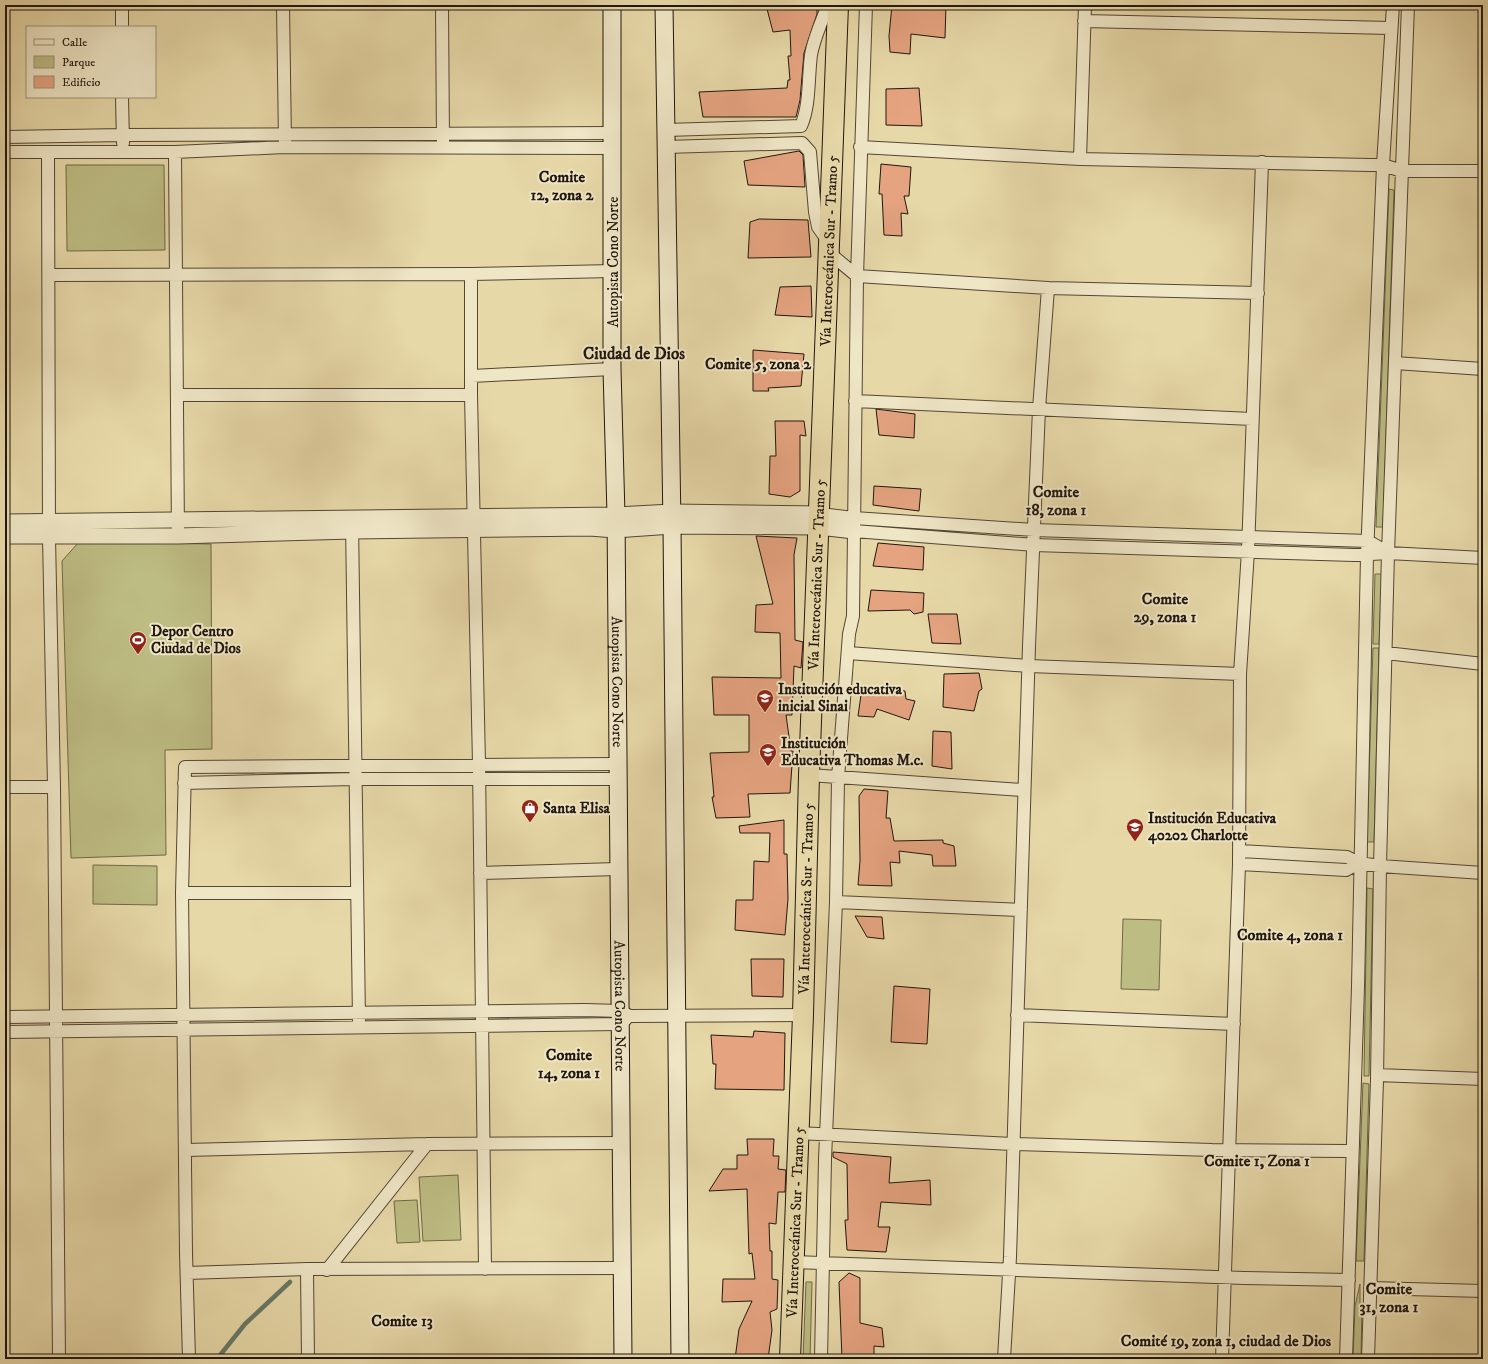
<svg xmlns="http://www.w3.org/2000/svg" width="1488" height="1364" font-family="'IM FELL DW Pica',serif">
  <rect width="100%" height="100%" fill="#e7d8a8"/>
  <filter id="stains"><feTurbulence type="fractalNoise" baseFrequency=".005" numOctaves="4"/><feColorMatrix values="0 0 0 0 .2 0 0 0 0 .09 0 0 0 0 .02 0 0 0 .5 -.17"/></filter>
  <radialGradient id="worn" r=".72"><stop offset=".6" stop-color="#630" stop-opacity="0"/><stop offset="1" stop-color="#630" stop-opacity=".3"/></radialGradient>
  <!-- green -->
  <path fill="#bdbc83" stroke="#6e6948" d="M 66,165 L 164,165 L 165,250 L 67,251 Z
    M 1389,189 L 1394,190 L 1383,527 L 1376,527 Z
    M 79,542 L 211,544 L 212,749 L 165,750 L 166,855 L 71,858 L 62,561 Z
    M 1375,574 L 1382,574 L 1379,644 L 1373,644 Z
    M 1373,648 L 1379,648 L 1374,842 L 1367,842 Z
    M 93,865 L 157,866 L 157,905 L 93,904 Z
    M 1367,888 L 1373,889 L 1369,1076 L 1364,1076 Z
    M 1123,919 L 1161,920 L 1159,990 L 1121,989 Z
    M 1363,1083 L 1369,1084 L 1364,1261 L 1356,1261 Z
    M 458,1175 L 461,1240 L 423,1241 L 419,1177 Z
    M 417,1200 L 420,1242 L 397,1243 L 394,1201 Z
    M 806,1282 L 812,1282 L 810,1359 L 803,1359 Z
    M 1360,1284 L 1360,1304 L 1362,1306 L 1361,1359 L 1353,1359 L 1355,1306 Z"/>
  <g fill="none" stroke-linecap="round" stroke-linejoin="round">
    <!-- stream -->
    <path stroke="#677968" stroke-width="4.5" d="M 217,1359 L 245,1324 L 290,1282"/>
  </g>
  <!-- building -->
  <path fill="#e5a380" stroke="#20160e" d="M 766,5 L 817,5 L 817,14 L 804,53 L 800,100 L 796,117 L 703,117 L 699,92 L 787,88 L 788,80 L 790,80 L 788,56 L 791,56 L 790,30 L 773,32 Z
    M 892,5 L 946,5 L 945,38 L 911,34 L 910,54 L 890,52 L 889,36 Z
    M 919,88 L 922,126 L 886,125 L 886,89 Z
    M 799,151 L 803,155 L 805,187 L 748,185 L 744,161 Z
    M 881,164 L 911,167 L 909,196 L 904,196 L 908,214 L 901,213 L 902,236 L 884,235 L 882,194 L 879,194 Z
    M 759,219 L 808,220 L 811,257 L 748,258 L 750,222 Z
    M 811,286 L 812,317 L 775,315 L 780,287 Z
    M 753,350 L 804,354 L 801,386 L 768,388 L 769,391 L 753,391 Z
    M 876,409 L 915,414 L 914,438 L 879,435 Z
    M 775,421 L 804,421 L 806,436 L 800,435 L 800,491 L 790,497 L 769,494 L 770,456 L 776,456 Z
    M 874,486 L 921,489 L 919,511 L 873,505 Z
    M 756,536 L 797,538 L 794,555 L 795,640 L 803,642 L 801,668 L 794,666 L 792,715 L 786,715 L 791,751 L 793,751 L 790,793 L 748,794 L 750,817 L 716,818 L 712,797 L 714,797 L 710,753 L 749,752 L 749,715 L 714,715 L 712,677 L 781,678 L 780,633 L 755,632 L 756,605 L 773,604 Z
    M 878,543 L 924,547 L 923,570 L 873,566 Z
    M 871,590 L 924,593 L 923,612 L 914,614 L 910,610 L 868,611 Z
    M 928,614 L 957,614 L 961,644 L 932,643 Z
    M 979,673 L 982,689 L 979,691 L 974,711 L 943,707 L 944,674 Z
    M 862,688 L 905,691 L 906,699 L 915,701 L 909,720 L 877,709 L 874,717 L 858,716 Z
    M 933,731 L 951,732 L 952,769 L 932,766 Z
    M 864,789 L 888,791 L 886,818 L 890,818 L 894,841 L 943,840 L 943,843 L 954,846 L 956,866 L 933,866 L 932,855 L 899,851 L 900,863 L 890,862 L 892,886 L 858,885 L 860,861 L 859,796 Z
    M 784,820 L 784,854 L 787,854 L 788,899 L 785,935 L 735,930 L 736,900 L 753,900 L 754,861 L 769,862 L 770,833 L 740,833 L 739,826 Z
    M 855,916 L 882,917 L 884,939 L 867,937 Z
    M 751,959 L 784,959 L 783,997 L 752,996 Z
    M 894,986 L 930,989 L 927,1044 L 891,1042 Z
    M 754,1031 L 785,1033 L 784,1090 L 715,1089 L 716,1064 L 713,1064 L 711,1035 L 753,1037 Z
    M 747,1139 L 774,1139 L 773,1156 L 779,1156 L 778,1169 L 786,1170 L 785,1192 L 778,1192 L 776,1224 L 769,1223 L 770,1251 L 772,1251 L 772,1279 L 778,1280 L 777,1309 L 770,1312 L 772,1330 L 768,1359 L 735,1359 L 739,1329 L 752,1301 L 722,1302 L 723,1279 L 755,1279 L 752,1253 L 749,1254 L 747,1189 L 709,1191 L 723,1169 L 737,1169 L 737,1155 L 748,1155 Z
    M 833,1152 L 891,1157 L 889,1183 L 930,1180 L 931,1205 L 881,1202 L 878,1227 L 890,1227 L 886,1252 L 847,1250 L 845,1220 L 848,1220 L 847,1164 L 833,1157 Z
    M 849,1273 L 860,1278 L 860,1323 L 882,1328 L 884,1347 L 874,1346 L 874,1359 L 842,1359 L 839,1282 Z"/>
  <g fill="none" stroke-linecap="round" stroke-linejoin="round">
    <defs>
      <path id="minor" d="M 122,5 L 122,27
        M 283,5 L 285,142
        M 442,5 L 443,142
        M 1084,21 L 1391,28
        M 122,97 L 123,143
        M 666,130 L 801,126 C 810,106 808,78 811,55 C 814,38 822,21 828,5
        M 5,137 L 123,135 L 613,133
        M 666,147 L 802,143 L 810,152 L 815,212 L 818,227 L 828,241
        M 860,147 L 1080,159 L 1371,165 L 1383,165 L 1402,171 L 1483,171
        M 5,152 L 175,152 L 285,147 L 613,148
        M 175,152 L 178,536
        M 48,153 L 49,537 L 54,787 L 59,1359
        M 1080,159 L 1085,5
        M 828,252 L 857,276 L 1048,288 L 1258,293
        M 471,274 L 471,395 L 479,764 L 485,1269
        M 50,275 L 471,274 L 613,271
        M 1395,363 L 1483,369
        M 472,376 L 612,369
        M 177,395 L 471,395
        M 855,401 L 1252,419
        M 820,514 L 854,518 L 1034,530 L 1368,541 L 1388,553
        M 352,522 L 359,1020
        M 854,531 L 1034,545 L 1354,555 L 1388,553 L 1483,558
        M 848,653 L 1029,666 L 1240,674
        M 1386,653 L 1483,664
        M 809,775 L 1023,790
        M 184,783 L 355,779 L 616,779
        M 5,787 L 54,787
        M 1239,851 L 1347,857 L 1359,863 L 1380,866 L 1483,873
        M 1239,864 L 1346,870 L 1359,863
        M 480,873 L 617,869
        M 182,893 L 357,893
        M 836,902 L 1021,910
        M 1017,1015 L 1234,1024
        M 5,1017 L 585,1010 L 620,1011 L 630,1016 L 803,1015
        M 5,1032 L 619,1024 L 626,1019
        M 1377,1075 L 1483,1079
        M 798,1133 L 1012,1144 L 1212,1150 L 1351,1151
        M 186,1150 L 427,1144 L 621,1143
        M 793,1262 L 1244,1278 L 1349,1280
        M 307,1269 L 308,1359
        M 327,1270 L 427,1144
        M 187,1273 L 307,1269 L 622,1268
        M 1370,1288 L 1483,1291
        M 189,1359 L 186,1253 L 182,893 L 185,767 L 617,764
        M 821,1359 L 825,1159 L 836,902 L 838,778 L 849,634 L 853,616 L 857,276 L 866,5
        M 1004,1359 L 1010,1257 L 1029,646 L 1039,409 L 1048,288
        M 1222,1359 L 1239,864 L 1240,674 L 1248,551 L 1262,162
        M 1346,1359 L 1358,987 L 1367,556 L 1383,165 L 1393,5
        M 1368,1359 L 1377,1080 L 1380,866 L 1388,553 L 1408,5"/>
      <path id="tertiary" d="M 5,522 L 616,515 L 672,512 L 820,514
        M 5,536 L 178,536 L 352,531 L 590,528 L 615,530 L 672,526 L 819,527 L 854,531"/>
      <g id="secondary">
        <path id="s1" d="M 612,5 L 612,369 L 616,515 L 623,1359"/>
        <path d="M 664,5 L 672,526 L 680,1359"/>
      </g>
      <g id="trunk">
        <path id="s2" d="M 790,1359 L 803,1015 L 809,775 L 838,5"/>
      </g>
    </defs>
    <!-- minor casing -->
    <use href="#minor" stroke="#524634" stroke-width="14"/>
    <!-- tertiary casing -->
    <use href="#tertiary" stroke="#524634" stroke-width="17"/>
    <!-- secondary casing -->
    <use href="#secondary" stroke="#20160e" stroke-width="19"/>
    <!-- trunk casing -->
    <use href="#trunk" stroke="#20160e" stroke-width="22"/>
    <!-- minor -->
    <use href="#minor" stroke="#efe6c6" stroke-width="12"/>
    <!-- tertiary -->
    <use href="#tertiary" stroke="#efe6c6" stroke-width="15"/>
    <!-- secondary -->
    <use href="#secondary" stroke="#efe6c6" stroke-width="17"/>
    <!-- trunk -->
    <use href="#trunk" stroke="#e7d8a8" stroke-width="20"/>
  </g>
  <!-- icons -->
  <defs>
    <symbol id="stadium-pin" viewBox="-11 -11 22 30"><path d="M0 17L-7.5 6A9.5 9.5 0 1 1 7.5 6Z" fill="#8f2418" stroke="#efe6c6"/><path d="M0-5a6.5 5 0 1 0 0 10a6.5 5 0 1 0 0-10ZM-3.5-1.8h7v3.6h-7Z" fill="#fff"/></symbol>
    <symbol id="school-pin" viewBox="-11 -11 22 30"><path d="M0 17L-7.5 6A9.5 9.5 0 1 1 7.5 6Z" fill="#8f2418" stroke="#efe6c6"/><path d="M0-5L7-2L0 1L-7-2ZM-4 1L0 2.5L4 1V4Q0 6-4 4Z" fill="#fff"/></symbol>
    <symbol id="shop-pin" viewBox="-11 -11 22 30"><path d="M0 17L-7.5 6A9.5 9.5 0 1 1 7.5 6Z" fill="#8f2418" stroke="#efe6c6"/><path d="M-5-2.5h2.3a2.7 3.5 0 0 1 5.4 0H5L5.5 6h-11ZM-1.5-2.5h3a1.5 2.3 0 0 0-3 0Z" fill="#fff"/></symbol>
  </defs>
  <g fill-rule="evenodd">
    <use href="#stadium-pin" x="128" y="630" width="20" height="27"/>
    <use href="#school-pin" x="755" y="688" width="20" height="27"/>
    <use href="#school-pin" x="758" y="742" width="20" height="27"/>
    <use href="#shop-pin" x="520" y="798" width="20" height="27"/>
    <use href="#school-pin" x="1125" y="817" width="20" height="27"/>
  </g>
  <g text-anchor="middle" stroke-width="4" stroke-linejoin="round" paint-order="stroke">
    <!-- street labels -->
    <g font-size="15" fill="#20160e" stroke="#efe6c6">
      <text dy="5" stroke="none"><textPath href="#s2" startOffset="1109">Vía Interoceánica Sur - Tramo 5</textPath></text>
      <text transform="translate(613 262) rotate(-90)" y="5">Autopista Cono Norte</text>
      <text dy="5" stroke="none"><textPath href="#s2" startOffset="785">Vía Interoceánica Sur - Tramo 5</textPath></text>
      <text dy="5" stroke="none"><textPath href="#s1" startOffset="677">Autopista Cono Norte</textPath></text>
      <text dy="5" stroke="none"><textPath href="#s2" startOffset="461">Vía Interoceánica Sur - Tramo 5</textPath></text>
      <text dy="5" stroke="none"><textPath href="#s1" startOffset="1001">Autopista Cono Norte</textPath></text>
      <text dy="5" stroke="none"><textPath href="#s2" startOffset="137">Vía Interoceánica Sur - Tramo 5</textPath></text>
    </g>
    <!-- poi labels -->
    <g font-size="15" font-weight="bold" fill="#20160e" stroke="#efe6c6" text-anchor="start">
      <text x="151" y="636">Depor Centro<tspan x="151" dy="17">Ciudad de Dios</tspan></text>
      <text x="778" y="694">Institución educativa<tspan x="778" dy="17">inicial Sinai</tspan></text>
      <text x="781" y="748">Institución<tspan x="781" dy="17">Educativa Thomas M.c.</tspan></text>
      <text x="543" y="813">Santa Elisa</text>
      <text x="1148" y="823">Institución Educativa<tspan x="1148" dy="17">40202 Charlotte</tspan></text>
    </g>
    <!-- neighbourhood labels -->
    <g font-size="16" font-weight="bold" fill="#20160e" stroke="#efe6c6">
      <text x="562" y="182">Comite<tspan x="562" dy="18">12, zona 2</tspan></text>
      <text x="758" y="369">Comite 5, zona 2</text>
      <text x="1056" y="497">Comite<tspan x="1056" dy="18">18, zona 1</tspan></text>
      <text x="1165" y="604">Comite<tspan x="1165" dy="18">29, zona 1</tspan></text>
      <text x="1290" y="940">Comite 4, zona 1</text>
      <text x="569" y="1060">Comite<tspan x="569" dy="18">14, zona 1</tspan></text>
      <text x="1257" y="1166">Comite 1, Zona 1</text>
      <text x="1389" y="1294">Comite<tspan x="1389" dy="18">31, zona 1</tspan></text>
      <text x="402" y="1326">Comite 13</text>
      <text x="1226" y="1346">Comité 19, zona 1, ciudad de Dios</text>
    </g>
    <!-- quarter labels -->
    <g font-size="17" font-weight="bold" fill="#20160e" stroke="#efe6c6">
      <text x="634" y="359">Ciudad de Dios</text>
    </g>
  </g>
  <!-- margin -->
  <rect width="1488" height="1364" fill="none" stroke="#e7d8a8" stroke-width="20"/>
  <rect x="6" y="6" width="1476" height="1352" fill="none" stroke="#20160e" stroke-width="2"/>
  <rect x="10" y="10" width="1468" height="1344" fill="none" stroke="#20160e"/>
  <!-- legend -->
  <rect x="26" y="26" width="130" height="72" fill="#efe6c6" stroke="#9c937c"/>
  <rect x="34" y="39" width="20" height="6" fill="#efe6c6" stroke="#9c937c"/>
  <text x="62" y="46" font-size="12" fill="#20160e">Calle</text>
  <rect x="34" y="56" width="20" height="12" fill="#bdbc83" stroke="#9c937c"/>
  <text x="62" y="66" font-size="12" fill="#20160e">Parque</text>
  <rect x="34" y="76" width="20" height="12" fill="#e5a380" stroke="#9c937c"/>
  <text x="62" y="86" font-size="12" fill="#20160e">Edificio</text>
  <rect width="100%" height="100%" filter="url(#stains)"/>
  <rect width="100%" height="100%" fill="url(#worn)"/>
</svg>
